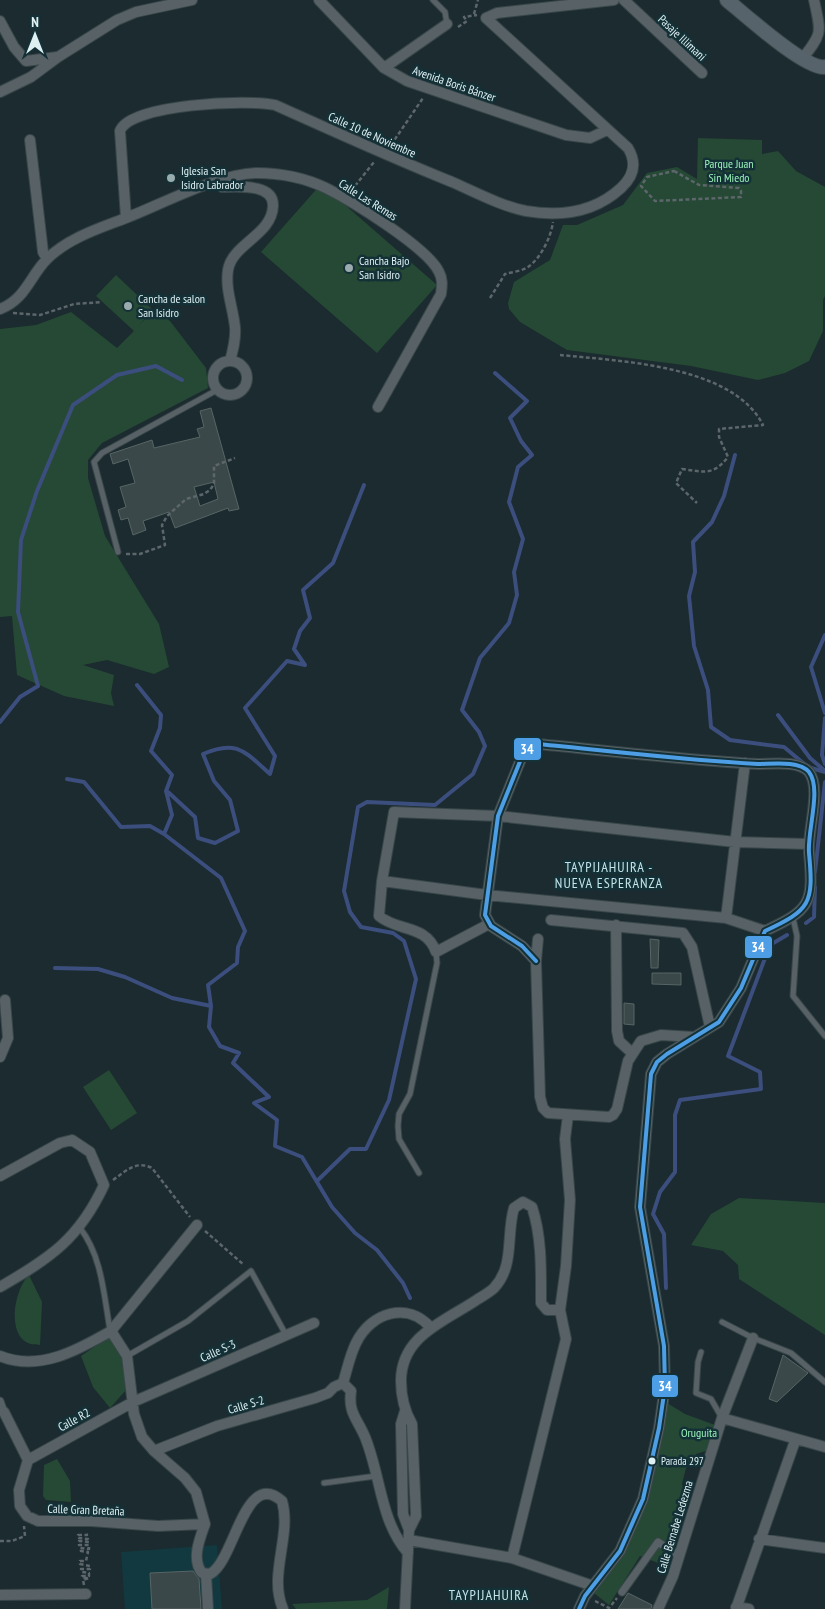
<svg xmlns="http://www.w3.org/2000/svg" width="825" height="1609" font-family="'PT Sans Narrow',sans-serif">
  <rect width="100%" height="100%" fill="#1b2b2f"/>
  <!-- built -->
  <path fill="#12393f" d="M 217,1545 L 222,1609 L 125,1609 L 121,1552 Z"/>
  <!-- green -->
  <path fill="#254934" d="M 698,138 L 762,140 L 762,154 L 778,151 L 796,171 L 825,187 L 825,296 L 823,300 L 823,331 L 809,361 L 785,373 L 758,380 L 691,366 L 567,350 L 520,322 L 509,309 L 508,303 L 514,282 L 550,260 L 563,225 L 577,225 L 623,205 L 647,173 L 677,167 L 697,179 Z
    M 321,184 L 437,285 L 377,353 L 261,252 Z
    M 116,275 L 153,310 L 139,325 L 155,310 L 170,321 L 206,368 L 208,388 L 102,443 L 88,460 L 88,478 L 105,536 L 159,624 L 169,667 L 154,674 L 107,660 L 83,665 L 114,675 L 111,693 L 114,706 L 64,696 L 17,675 L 12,616 L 0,617 L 0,329 L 36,325 L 71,312 L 117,348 L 134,331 L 96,296 Z
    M 109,1070 L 137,1113 L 111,1130 L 83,1087 Z
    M 739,1198 L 825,1203 L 825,1335 L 739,1279 L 738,1265 L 723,1251 L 691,1245 L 711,1214 Z
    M 29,1275 L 42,1302 L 40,1345 C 36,1344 31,1345 28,1343 C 6,1333 15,1288 29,1275 Z
    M 109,1337 L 121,1347 L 127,1389 L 110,1408 L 93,1387 L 81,1356 Z
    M 659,1398 L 685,1414 L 715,1425 L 706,1451 L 696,1454 L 697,1457 L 691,1461 L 693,1464 L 686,1468 L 682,1484 L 687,1500 L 666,1566 L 640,1556 L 609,1605 L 594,1593 L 625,1547 L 647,1481 Z
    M 57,1459 L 70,1481 L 71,1502 L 46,1500 L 43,1496 L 44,1465 Z
    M 389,1587 L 387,1609 L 296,1609 L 292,1604 L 367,1600 Z"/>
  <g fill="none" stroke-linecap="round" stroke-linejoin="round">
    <!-- stream -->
    <path stroke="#3b4e7d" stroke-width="4" d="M 735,455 L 724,496 L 712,522 L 693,542 L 695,572 L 689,596 L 694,646 L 708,690 L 711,727 L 730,740 L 784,747 L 808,767 L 825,772
      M 825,635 L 811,667 L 825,713
      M 137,685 L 161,715 L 160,728 L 151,751 L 172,775 L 166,791 L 172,815 L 164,834 L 221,878 L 245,931 L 238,947 L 237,963 L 208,985 L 211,1006 L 209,1027 L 220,1046 L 239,1053 L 233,1063 L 269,1097 L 254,1103 L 277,1120 L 275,1146 L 302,1157 L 332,1207 L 355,1233 L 377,1250 L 403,1283 L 410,1298
      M 778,715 L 810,758 L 825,771
      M 825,718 L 822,755 L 825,764
      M 0,722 L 20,697 L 38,686 L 18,612 L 21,540 L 37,491 L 73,405 L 117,375 L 156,366 L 182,380
      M 67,779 L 84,782 L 121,827 L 150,826 L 164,834
      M 168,792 L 195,817 L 198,838 L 215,843 L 238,831 L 230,800 L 214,781 L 203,754 C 237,739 245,752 270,774 L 275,756 L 245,708 L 287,661 L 305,665 L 294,649 L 300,631 L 310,618 L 303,590 L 333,563 L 364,485
      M 815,872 L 825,782
      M 806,923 L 814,917 L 815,887
      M 55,968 L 98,969 L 125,977 L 172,998 L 211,1006
      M 317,1181 L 350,1149 L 366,1149 L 389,1100 L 416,979 L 404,941 L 393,933 L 361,927 L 350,912 L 344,891 L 358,807 L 367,802 L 435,805 L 473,774 L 485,746 L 479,732 L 462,710 L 480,658 L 509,623 L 517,595 L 514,572 L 523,539 L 509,502 L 518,467 L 532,455 L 521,441 L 510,418 L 527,401 L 495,373
      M 666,1288 L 664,1234 L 653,1214 L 660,1192 L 675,1172 L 675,1115 L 680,1100 L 761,1089 L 760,1072 L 728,1056 L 770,945 L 787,935"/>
  </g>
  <!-- building -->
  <path fill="#3b4849" stroke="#576565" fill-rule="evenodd" d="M 211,408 L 239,509 L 229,511 L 228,508 L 175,528 L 169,512 L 143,521 L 146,530 L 133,535 L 128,518 L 121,520 L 118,510 L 126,507 L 120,487 L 135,483 L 128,459 L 113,464 L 110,454 L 152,440 L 154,448 L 200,437 L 197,429 L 204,427 L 200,411 ZM 214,482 L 218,499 L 200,506 L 194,487 Z
    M 650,939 L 659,940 L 658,968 L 651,968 Z
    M 652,973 L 681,973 L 681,985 L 652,984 Z
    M 624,1003 L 634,1004 L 634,1025 L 624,1024 Z
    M 783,1355 L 808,1373 L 777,1402 L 769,1399 Z
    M 193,1571 L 199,1579 L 201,1609 L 152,1609 L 150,1573 Z
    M 628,1593 L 652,1605 L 651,1609 L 618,1609 Z"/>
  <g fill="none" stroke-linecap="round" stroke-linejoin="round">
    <defs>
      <path id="service" d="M 433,0 L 445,12 L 447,24
        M 118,552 L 94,462 L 102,453 L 217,390
        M 793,918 L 797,936 L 793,996 L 825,1036
        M 419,1173 L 399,1139 L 398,1126 L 399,1114 L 410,1094 L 437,963 L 436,952
        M 80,1228 C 102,1256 104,1296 110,1330
        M 722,1322 L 753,1338 L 791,1353 L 825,1382
        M 701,1352 L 698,1362 L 696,1393 L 711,1399 L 722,1418
        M 127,1356 L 188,1321 L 251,1271 L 286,1335
        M 324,1483 L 376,1476"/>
      <path id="pedestrian" d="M 0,1401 L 4,1412
        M 622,1592 L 658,1542 L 679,1556"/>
      <path id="minor" d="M 319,0 L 384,68 L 407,81 L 566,135 L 590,138 L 607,130
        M 624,0 L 702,73
        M 0,21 L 14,47 L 26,61 L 57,57
        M 802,59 C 823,33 821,33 814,0
        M 384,68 L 447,24
        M 0,92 L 31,77 L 58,57 L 117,20 L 136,12 L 192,0
        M 30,140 L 43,252 L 47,259
        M 217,183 L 222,187 C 237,187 274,183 273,206 C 272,235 232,244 228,270 C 225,289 233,308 235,327 C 236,339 233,350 230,361
        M 126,218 C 162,204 218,174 256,173 C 279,173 305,178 326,188 C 352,201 428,248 439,272 C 443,279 442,286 441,294 L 378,407
        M 0,309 C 25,300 30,276 47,259 C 68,238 100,228 126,218 L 120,131 C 129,104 249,99 275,105 C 333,131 392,158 452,182 C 475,192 501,206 526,211 C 561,217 595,212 621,188 C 634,176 637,163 628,148 L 486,18 L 497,13 L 614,0
        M213 378a17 17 0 1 1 34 0a17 17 0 1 1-34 0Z
        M 382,881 L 487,895 L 726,918 L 765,931
        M 726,918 L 745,763
        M 551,920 L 683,933 L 692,947 L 710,1027
        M 489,924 L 436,952 C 426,924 398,932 379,916 L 382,881 L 394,812 L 498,816 L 735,842 L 808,844
        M 616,925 L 617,1031 L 619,1041 L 632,1053
        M 538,939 L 536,961 L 540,1097 L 543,1108 L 548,1113 L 609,1117 L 613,1115 L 617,1109 L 628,1061 L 641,1041 L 661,1035 L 694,1037
        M 536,961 L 522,946 L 491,926 L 485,915 L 498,816 L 523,754 L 530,746 L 538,744 C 611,751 684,760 758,764 C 771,764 799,760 809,772 C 822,789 807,831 809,853 C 814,904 810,910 765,931 L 741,988 L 719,1022 L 667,1054 L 657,1062 L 651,1074 L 640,1207 L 664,1346 L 665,1387 L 659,1428 L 643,1499 L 620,1551 L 585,1596 L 579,1609
        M 0,1057 L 8,1038 L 5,1000
        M 0,1176 L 60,1143 L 72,1140 L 90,1152 L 104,1185 C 79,1239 50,1258 0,1287
        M 111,1331 L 197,1225
        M 0,1356 C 39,1372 78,1350 111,1331 L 127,1356 L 134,1414 L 142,1437 L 154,1451 L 185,1478 L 196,1492 L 205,1524
        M 343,1383 L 351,1391 C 348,1413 357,1418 365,1437 C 381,1476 380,1521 408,1553
        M 343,1383 C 347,1370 350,1355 356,1343 C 371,1312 408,1301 431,1328
        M 405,1411 L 401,1424 L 403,1514 L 409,1530
        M 4,1412 L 28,1460
        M 722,1418 L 825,1447
        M 154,1451 L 217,1426 L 315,1398 L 328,1393 L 334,1387 L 343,1383
        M 28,1460 L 133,1402 L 314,1323
        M 28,1460 L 19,1490 L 20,1506 L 27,1516 L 38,1521 L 91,1521 L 158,1526 L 205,1524
        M 205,1524 C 200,1538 191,1559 202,1573 L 210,1574 C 235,1561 244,1468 282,1501 C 292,1535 268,1575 283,1609
        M 759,1539 L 825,1548
        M 409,1540 L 512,1558 L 593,1586
        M 512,1558 L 566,1339 L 560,1310 L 566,1266 L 570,1200 L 565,1139 L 568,1115
        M 206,1574 L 208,1609
        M 0,1595 L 86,1594
        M 736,1607 L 749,1609
        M 405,1609 L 409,1530 L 416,1516 L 412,1424 C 404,1410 401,1397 401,1381 C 401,1335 446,1321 478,1299 C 483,1296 490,1292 494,1288 C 515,1266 506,1234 514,1208 L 523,1202 L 532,1207 C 542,1237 541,1271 541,1303 L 547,1310 L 560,1310
        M 658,1609 L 673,1576 L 722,1418 L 753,1338
        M 736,1609 L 795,1441"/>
      <path id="secondary" d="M 727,0 C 744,14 806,70 825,67"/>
    </defs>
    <!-- service casing -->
    <use href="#service" stroke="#384649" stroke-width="7"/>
    <!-- pedestrian casing -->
    <use href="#pedestrian" stroke="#384649" stroke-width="9"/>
    <!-- minor casing -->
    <use href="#minor" stroke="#384649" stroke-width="12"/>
    <!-- secondary casing -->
    <use href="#secondary" stroke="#384649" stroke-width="16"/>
    <!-- path -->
    <path stroke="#5c666b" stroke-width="2.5" stroke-dasharray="4 2.5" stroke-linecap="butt" d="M 474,14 L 478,0
      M 458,27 L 467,21 L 464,17 L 477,15
      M 391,145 L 423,98
      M 674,171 L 699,185 L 739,188 L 741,191 L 741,197 L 655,201 L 641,186 L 647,177 Z
      M 351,191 L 374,162
      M 490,298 L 505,274 C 512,272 522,271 528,267 C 541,258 551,237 553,222
      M 13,313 L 40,315 L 74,304 L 102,302
      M 560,355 C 619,361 733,365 763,425 L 719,429 L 719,437 L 728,457 C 713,476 704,472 682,469 L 676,483 L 697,503
      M 126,554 L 140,554 L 165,545 L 162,525 L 167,516 L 186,499 L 204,494 L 210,490 L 214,484 L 214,466 L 235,458
      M 113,1180 C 126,1171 136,1160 152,1168 L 190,1217
      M 205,1231 L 244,1265
      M 0,1541 L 12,1541 L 25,1536 L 24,1526
      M 84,1585 L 83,1580 L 89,1578 L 83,1578 L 82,1576 L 89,1576 L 89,1573 L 82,1572 L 81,1569 L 90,1569 L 90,1566 L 80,1564 L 80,1561 L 86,1561 L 88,1552 L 81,1551 L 80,1548 L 89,1549 L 89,1545 L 79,1545 L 79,1541 L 89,1542 L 88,1539 L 79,1538 L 78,1535 L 87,1535 L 86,1532
      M 595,1601 L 609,1608 L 617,1598"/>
    <!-- service -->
    <use href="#service" stroke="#576166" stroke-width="5"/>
    <!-- pedestrian -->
    <use href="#pedestrian" stroke="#576166" stroke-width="7"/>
    <!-- minor -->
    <use href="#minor" stroke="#576166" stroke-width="10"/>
    <!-- secondary -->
    <use href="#secondary" stroke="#56636a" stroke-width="14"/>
    <defs>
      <path id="bus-1" d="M 536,961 L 522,946 L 491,926 L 485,915 L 498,816 L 523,754 L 530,746 L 538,744 C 611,751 684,760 758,764 C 771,764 799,760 809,772 C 822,789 807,831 809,853 C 814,904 810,910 765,931 L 741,988 L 719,1022 L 667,1054 L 657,1062 L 651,1074 L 640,1207 L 664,1346 L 665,1387 L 659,1428 L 643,1499 L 620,1551 L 585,1596 L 579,1609"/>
    </defs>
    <!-- bus-1 casing -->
    <use href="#bus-1" stroke="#133137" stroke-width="8"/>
    <!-- bus-1 -->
    <use href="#bus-1" stroke="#4d9ee5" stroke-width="4"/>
  </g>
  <!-- markers -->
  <g fill="#9aabae" stroke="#133137" stroke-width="2">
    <circle cx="171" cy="178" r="5"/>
    <circle cx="349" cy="268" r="5"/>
    <circle cx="128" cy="306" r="5"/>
  </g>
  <circle fill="#dff0f3" stroke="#133137" stroke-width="2" cx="652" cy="1461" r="4.5"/>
  <g text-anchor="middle" stroke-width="5" stroke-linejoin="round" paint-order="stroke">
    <!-- bus labels -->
    <g font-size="11" fill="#dff0f3" stroke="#133137" text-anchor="start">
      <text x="661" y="1465">Parada 297</text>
    </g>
    <!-- street labels -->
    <g font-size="12" fill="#dff0f3" stroke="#133137">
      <text transform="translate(682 38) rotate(43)" y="4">Pasaje Illimani</text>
      <text transform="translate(454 84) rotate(19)" y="4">Avenida Boris Bánzer</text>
      <text transform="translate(372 135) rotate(24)" y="4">Calle 10 de Noviembre</text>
      <text transform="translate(368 200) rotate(32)" y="4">Calle Las Remas</text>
      <text transform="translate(218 1351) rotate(-24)" y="4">Calle S-3</text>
      <text transform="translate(246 1405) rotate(-16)" y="4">Calle S-2</text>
      <text transform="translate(74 1420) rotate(-29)" y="4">Calle R2</text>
      <text transform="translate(86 1510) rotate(2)" y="4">Calle Gran Bretaña</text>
      <text transform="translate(675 1527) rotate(-73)" y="4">Calle Bernabe Ledezma</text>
    </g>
    <!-- park labels -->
    <g font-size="12" fill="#9af2b8" stroke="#133137">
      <text x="729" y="168">Parque Juan<tspan x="729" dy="14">Sin Miedo</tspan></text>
      <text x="699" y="1437">Oruguita</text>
    </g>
    <!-- poi labels -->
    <g font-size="12" fill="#dff0f3" stroke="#133137" text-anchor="start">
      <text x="181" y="175">Iglesia San<tspan x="181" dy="14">Isidro Labrador</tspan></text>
      <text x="359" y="265">Cancha Bajo<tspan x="359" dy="14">San Isidro</tspan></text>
      <text x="138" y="303">Cancha de salon<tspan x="138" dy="14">San Isidro</tspan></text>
    </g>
    <!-- neighbourhood labels -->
    <g font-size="14" letter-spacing="1" fill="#c3e5eb" stroke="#133137">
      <text x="609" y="872">TAYPIJAHUIRA -<tspan x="609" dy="16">NUEVA ESPERANZA</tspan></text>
      <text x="489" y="1600">TAYPIJAHUIRA</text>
    </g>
  </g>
  <g stroke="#133137" stroke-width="2">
    <rect x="513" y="737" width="29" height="24" rx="5" fill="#4d9ee5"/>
    <rect x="744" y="935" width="29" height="24" rx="5" fill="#4d9ee5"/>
    <rect x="651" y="1374" width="28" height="24" rx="5" fill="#4d9ee5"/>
  </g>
  <g font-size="14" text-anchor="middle" font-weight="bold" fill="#fff">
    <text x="527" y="754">34</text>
    <text x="758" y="952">34</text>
    <text x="665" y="1391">34</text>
  </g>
  <!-- north arrow -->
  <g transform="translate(35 35)" stroke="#133137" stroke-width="4" paint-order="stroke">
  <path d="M0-4L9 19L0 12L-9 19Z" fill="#dff0f3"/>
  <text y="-8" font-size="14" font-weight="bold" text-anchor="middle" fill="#dff0f3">N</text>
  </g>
</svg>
